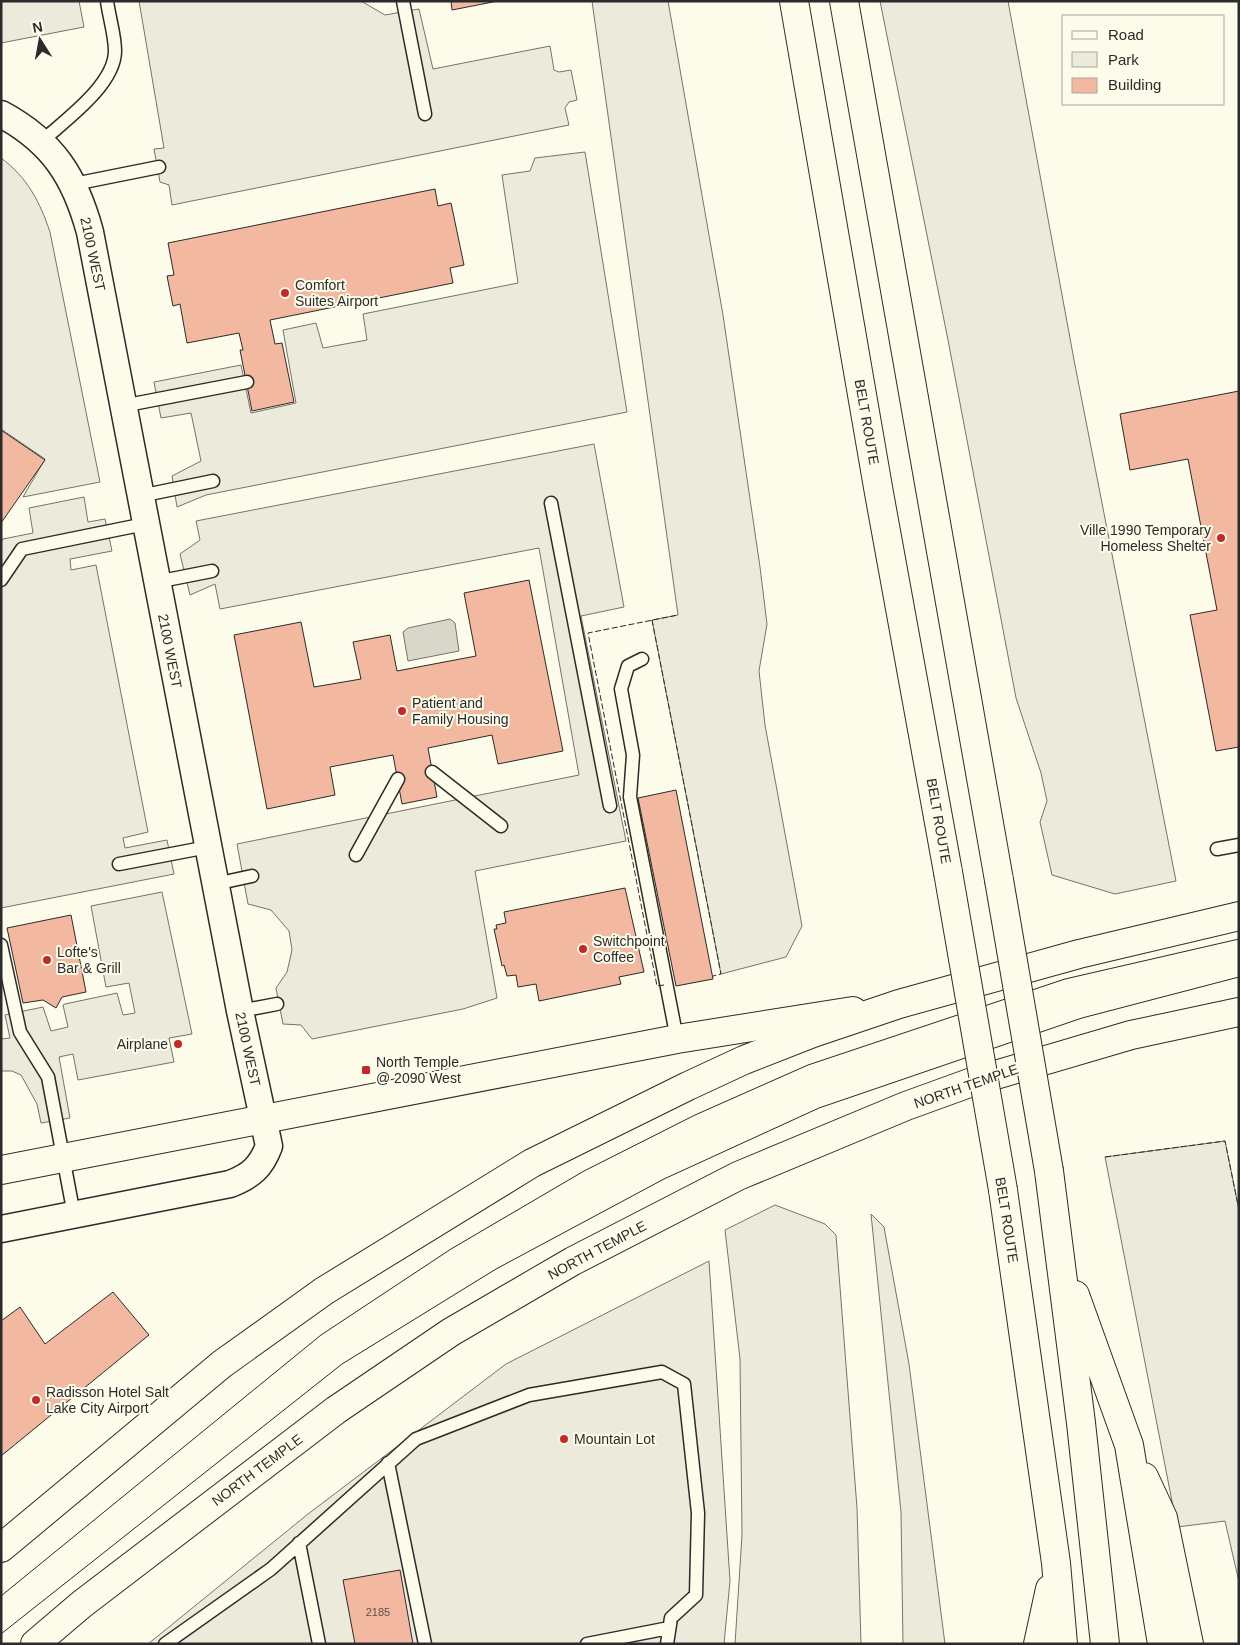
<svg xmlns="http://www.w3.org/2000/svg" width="1240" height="1645" font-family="Helvetica,sans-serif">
  <rect width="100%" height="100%" fill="#fdfbea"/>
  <!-- green -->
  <path fill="#ecebdb" stroke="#74746e" d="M 592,1 L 668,1 L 723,315 L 760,567 L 767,624 L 759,671 L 765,725 L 802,926 L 786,957 L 721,974 L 652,620 L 678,615 Z
    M 880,1 L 1008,1 L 1074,360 L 1176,881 L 1115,894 L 1052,875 L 1040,822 L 1047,801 L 1041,773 L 1016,698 L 948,340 Z
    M 1,158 C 27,177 40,202 50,232 L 100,482 L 23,497 L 45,459 L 1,429 Z
    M 1225,1141 L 1239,1210 L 1239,1582 L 1225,1521 L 1177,1527 L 1105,1157 Z
    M 775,1205 L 825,1224 L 836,1235 L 857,1508 L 861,1644 L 735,1644 L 742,1535 L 740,1359 L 725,1230 Z
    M 871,1214 L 884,1227 L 909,1364 L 945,1644 L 903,1644 L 901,1512 Z"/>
  <!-- parking -->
  <path fill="#eceadb" stroke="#74746e" d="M 1,1 L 79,1 L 84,27 L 1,43 Z
    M 139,1 L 361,1 L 385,15 L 419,9 L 433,69 L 550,46 L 554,70 L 559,72 L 571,70 L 577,100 L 569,102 L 565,108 L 569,125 L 172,205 L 169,185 L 160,182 L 154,149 L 164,148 Z
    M 585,152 L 627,412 L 206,495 L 177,507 L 172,476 L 201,461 L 191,413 L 161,418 L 154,382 L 241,365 L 251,413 L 296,403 L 283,330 L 316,323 L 323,348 L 367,340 L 363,314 L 518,283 L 502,175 L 530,171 L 535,158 Z
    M 594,444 L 624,607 L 581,616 L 626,841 L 475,871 L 497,998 L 463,1009 L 312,1039 L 301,1025 L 283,1024 L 276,988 L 287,972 L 292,950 L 289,931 L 271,910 L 248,904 L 237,844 L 579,775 L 539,548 L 220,609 L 215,584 L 190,595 L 180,554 L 200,540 L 196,521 Z
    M 84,497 L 88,522 L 105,519 L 112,551 L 70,559 L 71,570 L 96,565 L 148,832 L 123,838 L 125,848 L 167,840 L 174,874 L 1,908 L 1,542 L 3,539 L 33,533 L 29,508 Z
    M 162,892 L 192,1034 L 169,1038 L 174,1062 L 78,1080 L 73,1054 L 59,1057 L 70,1118 L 41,1123 L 37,1104 L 21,1075 L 12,1071 L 1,1071 L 1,1039 L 10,1038 L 5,1015 L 43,1007 L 51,1031 L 68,1027 L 63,1005 L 65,1004 L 117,993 L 123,1015 L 135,1013 L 129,983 L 106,987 L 91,906 Z
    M 709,1261 L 730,1581 L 724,1644 L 148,1644 L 308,1514 L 506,1364 Z"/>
  <!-- water -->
  <path fill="#d8d7c9" stroke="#74746e" d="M 450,619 L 455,623 L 459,651 L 408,661 L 403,632 L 408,628 Z"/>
  <!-- building -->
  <path fill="#f2b8a0" stroke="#2b2b2b" d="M 451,1 L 498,1 L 452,10 Z
    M 435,189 L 438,206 L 451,203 L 464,265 L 450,268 L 453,283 L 270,320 L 275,344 L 282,343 L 294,402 L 252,411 L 240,350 L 243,350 L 239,333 L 187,343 L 180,304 L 173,306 L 167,276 L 174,275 L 168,243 Z
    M 1239,391 L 1239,747 L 1216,751 L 1190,615 L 1217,610 L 1188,459 L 1130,470 L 1120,414 Z
    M 1,430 L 45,460 L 1,523 Z
    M 529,580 L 563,751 L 498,764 L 492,735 L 428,748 L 437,797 L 402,804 L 393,755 L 330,767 L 335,795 L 267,809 L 234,635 L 301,622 L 314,687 L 361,679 L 353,642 L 390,635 L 397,671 L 476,656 L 464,593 Z
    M 676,790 L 713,979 L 676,986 L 638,798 Z
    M 625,888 L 644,972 L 619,977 L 621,984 L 539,1001 L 536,984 L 518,987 L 516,975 L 507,976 L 504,965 L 502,966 L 494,929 L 497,929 L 496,925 L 506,923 L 504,912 Z
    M 71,915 L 86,992 L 62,997 L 56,1008 L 43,1000 L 23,1003 L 7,928 Z
    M 113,1292 L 149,1335 L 1,1456 L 1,1321 L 20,1307 L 45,1344 Z
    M 400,1570 L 413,1644 L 355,1644 L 343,1580 Z"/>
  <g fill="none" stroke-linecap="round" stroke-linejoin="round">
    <defs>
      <path id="service" d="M 403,1 L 425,114
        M 41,142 C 64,121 115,85 115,51 C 115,35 109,17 107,1
        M 74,184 L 159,167
        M 122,406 L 247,382
        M 140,496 L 213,481
        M 551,503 L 610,806
        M 1,580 L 22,549 L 145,524
        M 156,582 L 212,571
        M 642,659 L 628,666 L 621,689 L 633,755 L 630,797 L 677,1039
        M 432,772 L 501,826
        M 1217,849 L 1239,845
        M 356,855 L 398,779
        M 119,864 L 208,847
        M 215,884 L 252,876
        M 1,945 L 20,1032 L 48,1077 L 74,1215
        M 240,1011 L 277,1004
        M 388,1463 L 425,1644
        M 299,1543 L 319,1644
        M 165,1644 L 271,1569 L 416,1439 L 529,1395 L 662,1372 L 684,1384 L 698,1513 L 696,1595 L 671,1618 L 667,1644
        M 587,1644 L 669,1628"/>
      <path id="minor" d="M 1,114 C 53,142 75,177 90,232 L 240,1011 L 269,1146 C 261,1167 251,1176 230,1184 L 1,1229"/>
      <path id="tertiary" d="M 1,1170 L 677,1039 L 853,1011"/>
      <path id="secondary" d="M 1,1548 L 222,1364 L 324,1291 L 532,1163 L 688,1086 L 744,1060 L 813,1033 L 899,1004 L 1079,954 L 1239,916
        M 35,1644 L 82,1604 L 336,1410 L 451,1332 L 573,1261 L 738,1176 L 906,1106 L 975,1081 L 1131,1035 L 1239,1012"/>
      <path id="motorway" d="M 794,1 L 879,493 L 948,872
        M 844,1 L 999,880
        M 1049,1171 L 1081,1423 L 1105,1644
        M 1003,1190 L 1056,1563 L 1063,1644
        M 1075,1295 L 1129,1445 L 1162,1644
        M 1144,1477 L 1163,1518 L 1189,1644
        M 1038,1644 L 1050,1589"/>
    </defs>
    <!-- service casing -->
    <use href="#service" stroke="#2b2b2b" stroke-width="15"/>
    <!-- minor casing -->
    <use href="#minor" stroke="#2b2b2b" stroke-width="29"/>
    <!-- tertiary casing -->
    <use href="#tertiary" stroke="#2b2b2b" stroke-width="30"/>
    <!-- secondary casing -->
    <use href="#secondary" stroke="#2b2b2b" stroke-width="30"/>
    <!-- motorway casing -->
    <use href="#motorway" stroke="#2b2b2b" stroke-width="30"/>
    <!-- service -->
    <use href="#service" stroke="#fdfbea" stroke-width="12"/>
    <!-- minor -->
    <use href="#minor" stroke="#fdfbea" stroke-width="26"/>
    <!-- tertiary -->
    <use href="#tertiary" stroke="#fdfbea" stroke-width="28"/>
    <!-- secondary -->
    <use href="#secondary" stroke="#fdfbea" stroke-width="28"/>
    <!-- motorway -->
    <use href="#motorway" stroke="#fdfbea" stroke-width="28"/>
    <!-- tram -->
    <path stroke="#2b2b2b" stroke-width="1" d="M 1,1596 L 321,1335 L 451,1249 L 584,1171 L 695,1115 L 808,1065 L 1065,979 L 1239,939
      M 1,1634 L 342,1364 L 496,1269 L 664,1179 L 819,1108 L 1082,1018 L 1239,977"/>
    <defs>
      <path id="motorway-bridge" d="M 948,872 L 1003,1190
        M 999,880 L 1049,1171"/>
    </defs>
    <!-- motorway-bridge casing -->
    <use href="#motorway-bridge" stroke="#2b2b2b" stroke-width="30" stroke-linecap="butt"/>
    <!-- motorway-bridge -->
    <use href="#motorway-bridge" stroke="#fdfbea" stroke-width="28"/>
    <!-- fence -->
    <path stroke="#2b2b2b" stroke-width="1" stroke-dasharray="6 2.5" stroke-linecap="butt" d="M 652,620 L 721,974 L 713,976
      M 664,985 L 657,986 L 588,633 L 678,615
      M 1105,1157 L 1225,1141 L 1239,1210"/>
  </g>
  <!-- markers -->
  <g fill="#c62828" stroke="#fdfbea" stroke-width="2">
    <circle cx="285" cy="293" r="5"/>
    <circle cx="1221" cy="538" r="5"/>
    <circle cx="402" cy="711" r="5"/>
    <circle cx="583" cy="949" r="5"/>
    <circle cx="47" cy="960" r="5"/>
    <circle cx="178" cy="1044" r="5"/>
    <rect x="361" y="1065" width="10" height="10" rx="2.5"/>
    <circle cx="36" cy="1400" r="5"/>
    <circle cx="564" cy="1439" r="5"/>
  </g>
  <g text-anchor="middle" stroke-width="4" stroke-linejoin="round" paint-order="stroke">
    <!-- number labels -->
    <g font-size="11" fill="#5d4e48">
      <text x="378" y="1616">2185</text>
    </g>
    <!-- street labels -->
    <g font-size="14" fill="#2b2b2b" stroke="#fdfbea">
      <text transform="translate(93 254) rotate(78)" y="5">2100 WEST</text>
      <text transform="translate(867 422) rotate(80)" y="5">BELT ROUTE</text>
      <text transform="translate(170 651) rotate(79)" y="5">2100 WEST</text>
      <text transform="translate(939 821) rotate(80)" y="5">BELT ROUTE</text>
      <text transform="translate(248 1049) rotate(78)" y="5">2100 WEST</text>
      <text transform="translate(966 1086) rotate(-19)" y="5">NORTH TEMPLE</text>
      <text transform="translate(1007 1220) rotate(81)" y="5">BELT ROUTE</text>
      <text transform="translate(597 1250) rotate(-28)" y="5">NORTH TEMPLE</text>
      <text transform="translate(257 1470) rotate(-37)" y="5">NORTH TEMPLE</text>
    </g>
    <!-- poi labels -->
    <g font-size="14" fill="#2b2b2b" stroke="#fdfbea" text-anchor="start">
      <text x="295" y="290">Comfort<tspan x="295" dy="16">Suites Airport</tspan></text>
      <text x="1211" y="535" text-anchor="end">Ville 1990 Temporary<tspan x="1211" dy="16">Homeless Shelter</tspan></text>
      <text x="412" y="708">Patient and<tspan x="412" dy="16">Family Housing</tspan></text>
      <text x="593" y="946">Switchpoint<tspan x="593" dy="16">Coffee</tspan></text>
      <text x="57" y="957">Lofte's<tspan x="57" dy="16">Bar &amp; Grill</tspan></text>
      <text x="168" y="1049" text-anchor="end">Airplane</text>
      <text x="376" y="1067">North Temple<tspan x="376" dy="16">@ 2090 West</tspan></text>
      <text x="46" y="1397">Radisson Hotel Salt<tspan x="46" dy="16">Lake City Airport</tspan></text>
      <text x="574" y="1444">Mountain Lot</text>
    </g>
  </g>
  <!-- border -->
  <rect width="1240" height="1645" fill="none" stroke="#2b2b2b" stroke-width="5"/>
  <!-- legend -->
  <rect x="1062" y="15" width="162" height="90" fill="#fdfbea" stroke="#a9a89e"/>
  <rect x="1072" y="31" width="25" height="8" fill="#fdfbea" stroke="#a9a89e"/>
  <text x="1108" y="40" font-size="15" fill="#2b2b2b">Road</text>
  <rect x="1072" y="52" width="25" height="15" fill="#ecebdb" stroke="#a9a89e"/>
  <text x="1108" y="65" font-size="15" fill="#2b2b2b">Park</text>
  <rect x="1072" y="78" width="25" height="15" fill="#f2b8a0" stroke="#a9a89e"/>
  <text x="1108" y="90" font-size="15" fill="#2b2b2b">Building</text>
  <!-- north arrow -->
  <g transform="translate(40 40) rotate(349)" stroke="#fdfbea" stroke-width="4" paint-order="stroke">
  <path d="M0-4L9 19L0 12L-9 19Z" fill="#2b2b2b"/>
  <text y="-8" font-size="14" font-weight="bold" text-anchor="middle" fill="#2b2b2b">N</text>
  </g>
</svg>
